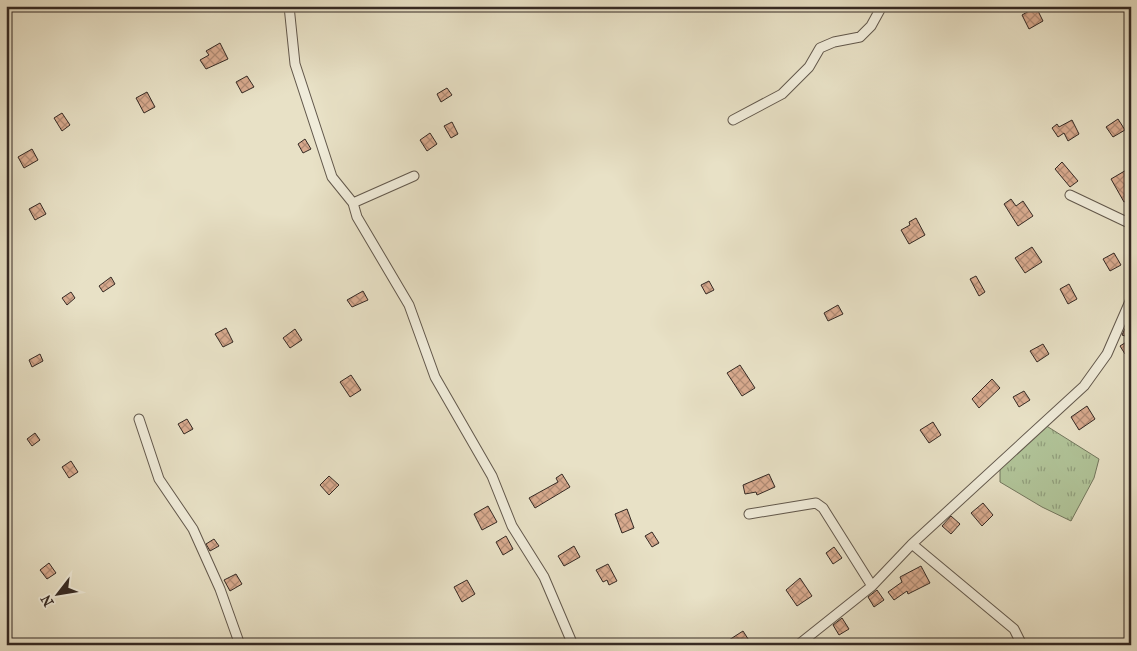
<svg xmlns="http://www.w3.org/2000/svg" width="1137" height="651" font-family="'IM FELL French Canon',serif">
  <defs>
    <pattern id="grass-tufts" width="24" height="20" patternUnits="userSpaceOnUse" patternTransform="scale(1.25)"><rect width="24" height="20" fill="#b1c499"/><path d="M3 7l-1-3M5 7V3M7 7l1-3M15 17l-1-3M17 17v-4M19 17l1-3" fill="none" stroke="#919f7d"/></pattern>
    <pattern id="building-cross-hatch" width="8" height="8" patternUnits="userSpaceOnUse" patternTransform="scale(1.25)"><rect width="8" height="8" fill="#d8aa8e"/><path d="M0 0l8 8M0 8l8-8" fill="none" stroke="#b08b74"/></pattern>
  </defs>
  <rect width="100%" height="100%" fill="#e8e1c6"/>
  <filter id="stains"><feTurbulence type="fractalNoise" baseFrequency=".004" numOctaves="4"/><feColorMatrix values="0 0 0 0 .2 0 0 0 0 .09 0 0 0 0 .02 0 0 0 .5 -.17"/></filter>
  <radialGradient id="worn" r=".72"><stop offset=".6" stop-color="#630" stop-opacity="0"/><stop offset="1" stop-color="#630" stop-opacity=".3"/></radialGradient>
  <!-- grass -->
  <path fill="url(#grass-tufts)" stroke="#73775e" d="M 1045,425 L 1099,459 L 1094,478 L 1071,521 L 1042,507 L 1000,482 L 1000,465 Z"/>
  <!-- building -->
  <path fill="url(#building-cross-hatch)" stroke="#352a24" d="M 1036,7 L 1043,21 L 1029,29 L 1022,15 Z
    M 220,43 L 228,59 L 206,69 L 200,60 L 209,55 L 206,51 Z
    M 247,76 L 254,87 L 242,93 L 236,82 Z
    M 447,88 L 452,95 L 441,102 L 437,94 Z
    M 147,92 L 155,107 L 144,113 L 136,98 Z
    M 62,113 L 70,125 L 62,131 L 54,118 Z
    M 1118,119 L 1125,130 L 1113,137 L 1106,127 Z
    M 1072,120 L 1079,134 L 1068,141 L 1064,133 L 1058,137 L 1052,128 L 1057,124 L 1059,127 Z
    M 452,122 L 458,134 L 451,138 L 444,126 Z
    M 430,133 L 437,144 L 427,151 L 420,140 Z
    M 305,139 L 311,149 L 303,153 L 298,144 Z
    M 32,149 L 38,160 L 24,168 L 18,157 Z
    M 1062,162 L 1078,181 L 1070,187 L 1055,169 Z
    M 1128,169 L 1131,173 L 1131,199 L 1124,202 L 1111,179 Z
    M 1011,199 L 1016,206 L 1023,201 L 1033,216 L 1018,226 L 1004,204 Z
    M 40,203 L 46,214 L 35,220 L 29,209 Z
    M 916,218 L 925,235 L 909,244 L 901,230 L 910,225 L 909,222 Z
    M 1032,247 L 1042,262 L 1025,273 L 1015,258 Z
    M 1114,253 L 1121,265 L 1110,271 L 1103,259 Z
    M 976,276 L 985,292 L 979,296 L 970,279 Z
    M 111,277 L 115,284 L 103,292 L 99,286 Z
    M 709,281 L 714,290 L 706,294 L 701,285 Z
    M 1069,284 L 1077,299 L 1068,304 L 1060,289 Z
    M 363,291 L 368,300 L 352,307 L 347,300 Z
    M 71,292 L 75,298 L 67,305 L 62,298 Z
    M 838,305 L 843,314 L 828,321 L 824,313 Z
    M 1131,316 L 1131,338 L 1122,335 Z
    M 226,328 L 233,342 L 223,347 L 215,334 Z
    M 295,329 L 302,340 L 290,348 L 283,338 Z
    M 1131,339 L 1131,350 L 1125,354 L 1120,346 Z
    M 1043,344 L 1049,354 L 1037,362 L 1030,351 Z
    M 40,354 L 43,361 L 32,367 L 29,360 Z
    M 740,365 L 755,388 L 742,396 L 727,373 Z
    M 351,375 L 361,390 L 350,397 L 340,382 Z
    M 992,379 L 1000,388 L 979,408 L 972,399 Z
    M 1024,391 L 1030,400 L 1019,407 L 1013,397 Z
    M 1087,406 L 1095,419 L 1079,430 L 1071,417 Z
    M 187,419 L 193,429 L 184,434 L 178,424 Z
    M 933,422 L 941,435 L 929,443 L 920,430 Z
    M 35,433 L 40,440 L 32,446 L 27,439 Z
    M 71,461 L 78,472 L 69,478 L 62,467 Z
    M 562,474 L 570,487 L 535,508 L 529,498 L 558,482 L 556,478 Z
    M 769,474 L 775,487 L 757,495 L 756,492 L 745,494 L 743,485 Z
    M 329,476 L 339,485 L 329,495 L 320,485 Z
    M 983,503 L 993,515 L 982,526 L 971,513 Z
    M 488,506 L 497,522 L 482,530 L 474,514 Z
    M 627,509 L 634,528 L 622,533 L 615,514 Z
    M 951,516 L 960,524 L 951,534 L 942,526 Z
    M 652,532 L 659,543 L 652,547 L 645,536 Z
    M 506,536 L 513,549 L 503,555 L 496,542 Z
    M 214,539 L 219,546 L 210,551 L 206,544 Z
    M 574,546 L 580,557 L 564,566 L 558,556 Z
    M 834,547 L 842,558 L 833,564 L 826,553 Z
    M 49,563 L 56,573 L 47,579 L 40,570 Z
    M 608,564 L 617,581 L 609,585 L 607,580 L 603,582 L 596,570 Z
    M 921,566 L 930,583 L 908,594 L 907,591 L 894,600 L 888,592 L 902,582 L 900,577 Z
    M 236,574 L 242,584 L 230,591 L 224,580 Z
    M 800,578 L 812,596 L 797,606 L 786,590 Z
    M 467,580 L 475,594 L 462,602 L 454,587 Z
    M 877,590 L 884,600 L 874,607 L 868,597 Z
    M 842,618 L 849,629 L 839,635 L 833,625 Z
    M 743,631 L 752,645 L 732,645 L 729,640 Z"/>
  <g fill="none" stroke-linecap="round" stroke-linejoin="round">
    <defs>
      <path id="minor" d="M 289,6 L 295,64 L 332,177 L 353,203 L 357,217 L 409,305 L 435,377 L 492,476 L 512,526 L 544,577 L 573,645
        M 733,120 L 782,94 L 809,67 L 820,48 L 834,42 L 860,37 L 871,26 L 882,6
        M 1070,195 L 1131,224
        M 353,203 L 414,176
        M 139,419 L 159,479 L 193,529 L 220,589 L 240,645
        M 749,514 L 816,503 L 823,508 L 872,586
        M 912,544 L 1014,629 L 1022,645
        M 798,645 L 872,586 L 912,544 L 1084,386 L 1107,354 L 1131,299"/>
    </defs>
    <!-- minor casing -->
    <use href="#minor" stroke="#62584c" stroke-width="11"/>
    <!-- minor -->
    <use href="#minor" stroke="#f0ecda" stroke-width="9"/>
  </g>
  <!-- margin -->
  <rect width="1137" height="651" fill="none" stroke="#e8e1c6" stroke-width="25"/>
  <rect x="8" y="8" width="1122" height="636" fill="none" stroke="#352a24" stroke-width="2.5"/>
  <rect x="12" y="12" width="1112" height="626" fill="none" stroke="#352a24"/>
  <!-- north arrow -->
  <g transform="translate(58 594) rotate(239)" stroke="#f0ecda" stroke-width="4" paint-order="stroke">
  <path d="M0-4L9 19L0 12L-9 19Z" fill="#352a24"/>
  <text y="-8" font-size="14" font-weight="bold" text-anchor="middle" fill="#352a24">N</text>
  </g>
  <rect width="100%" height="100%" filter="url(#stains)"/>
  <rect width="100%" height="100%" fill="url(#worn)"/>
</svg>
